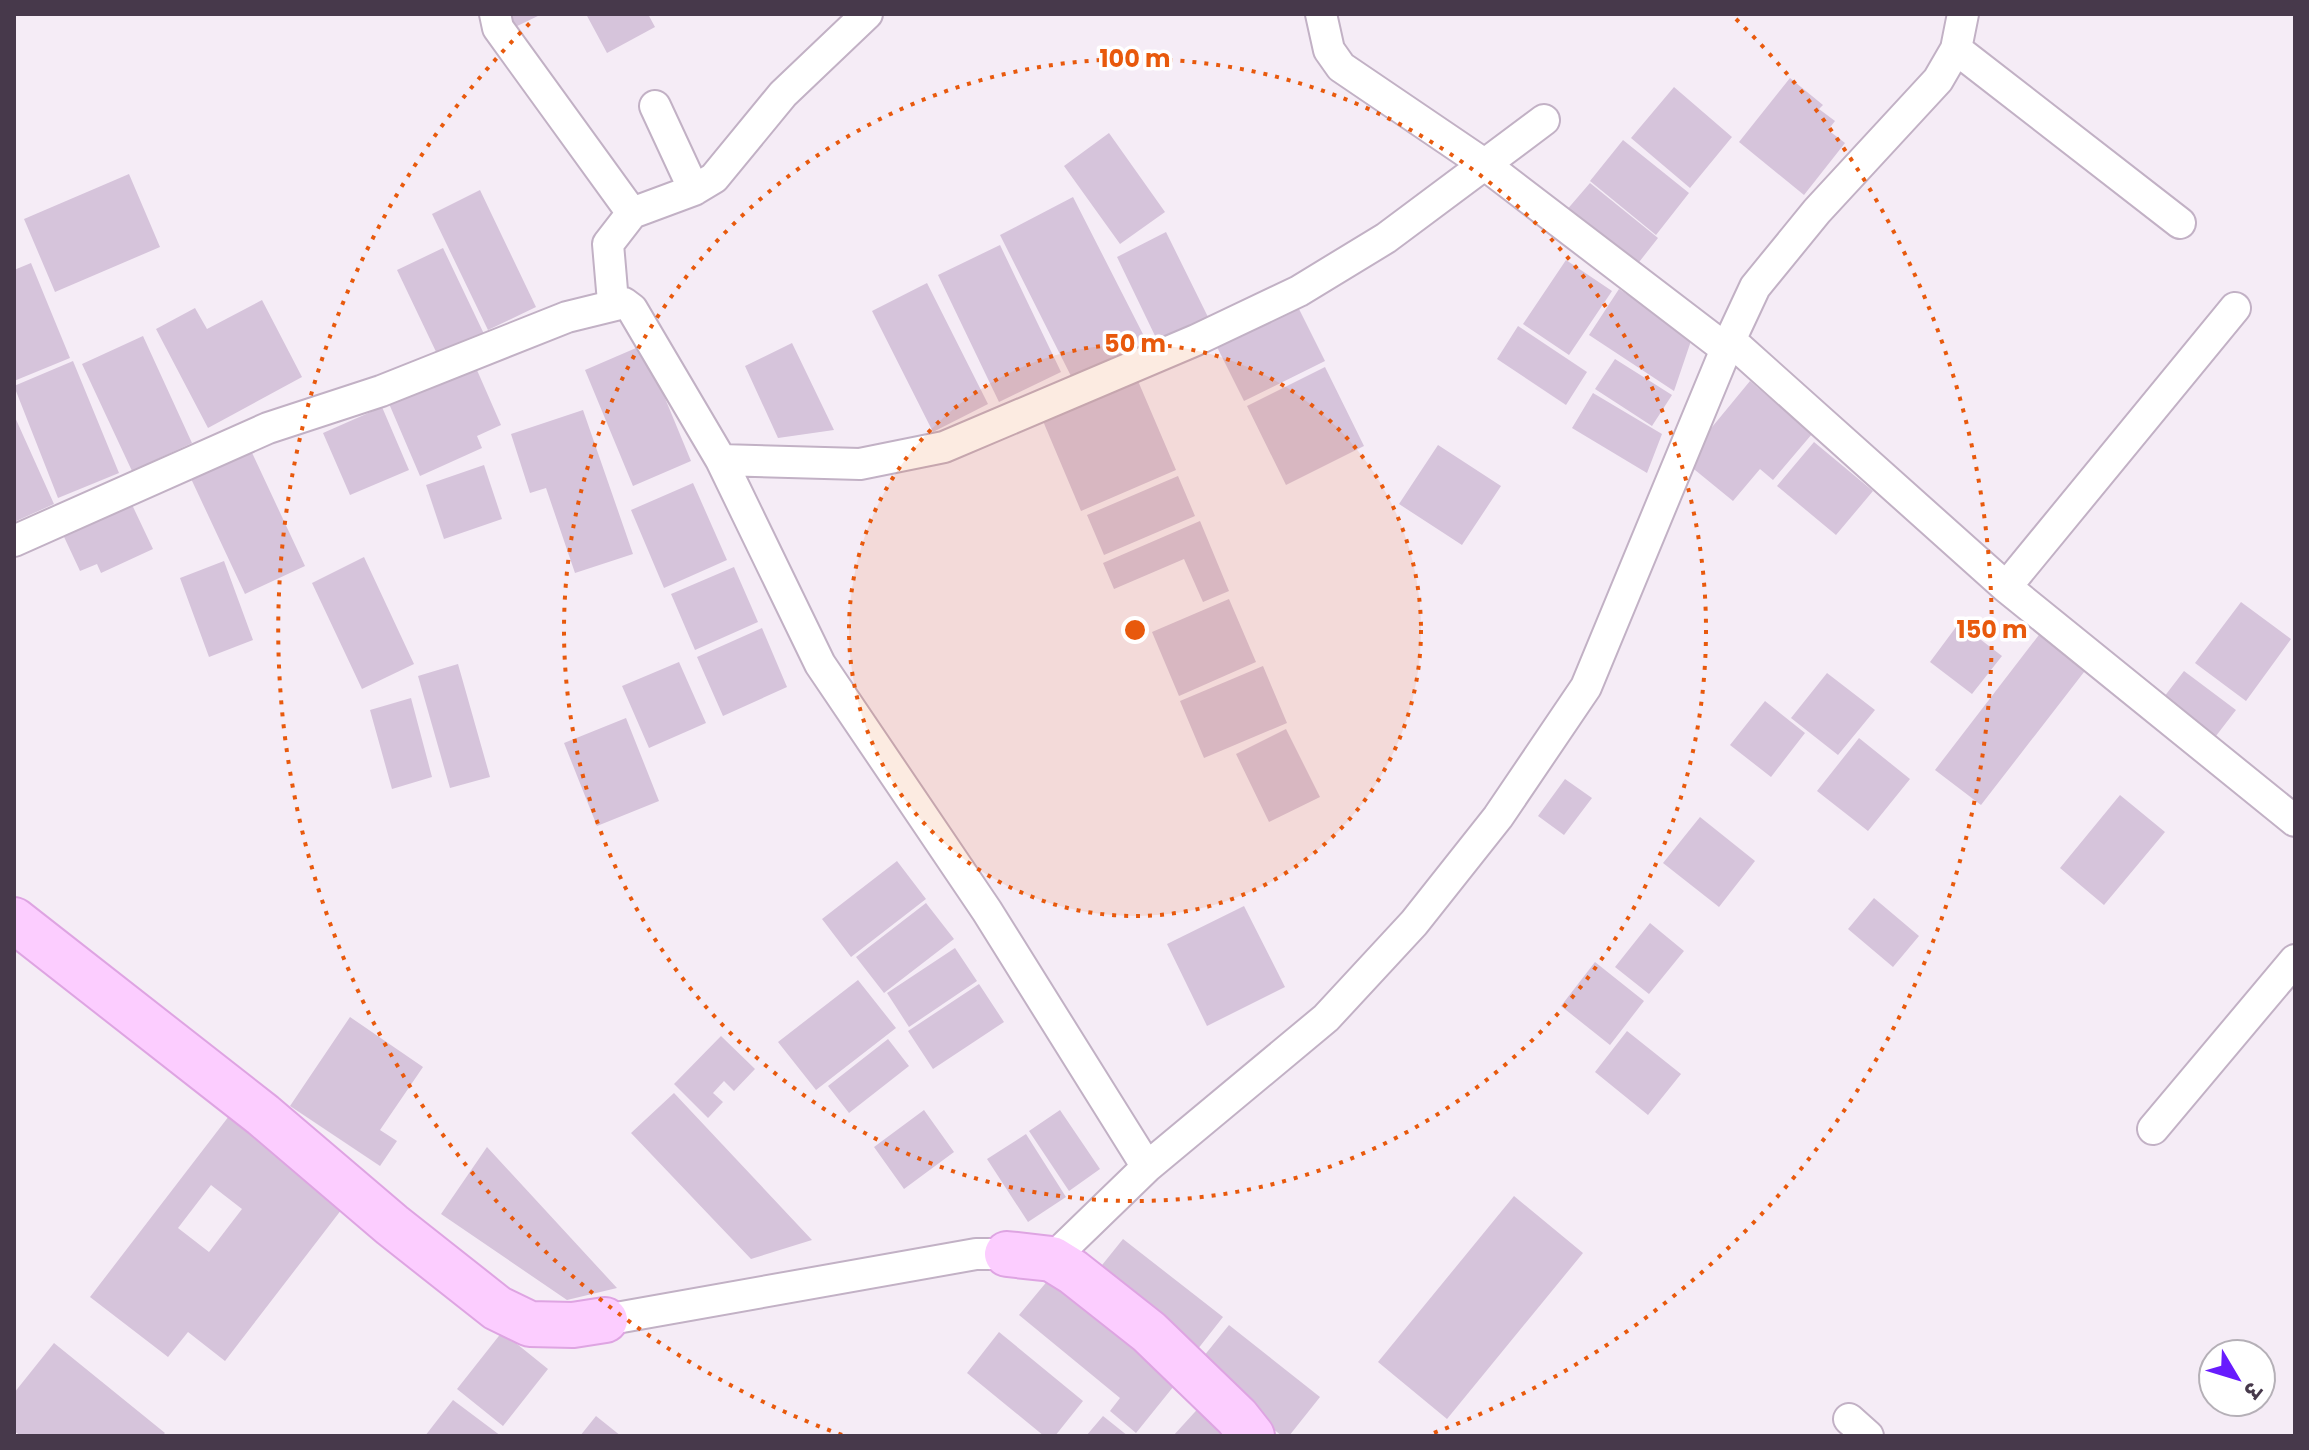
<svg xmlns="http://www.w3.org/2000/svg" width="2309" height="1450" font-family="Poppins,'Noto Sans Devanagari',sans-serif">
  <rect width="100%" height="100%" fill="#f5ecf6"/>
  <!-- building -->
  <path fill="#d6c4db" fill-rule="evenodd" d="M 501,14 L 542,14 L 509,30 Z
    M 586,14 L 648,14 L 655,27 L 607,53 Z
    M 1790,78 L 1823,105 L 1819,109 L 1835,121 L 1828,130 L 1845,143 L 1804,195 L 1739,142 Z
    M 1674,87 L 1732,137 L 1690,188 L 1631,138 Z
    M 1109,133 L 1165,212 L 1120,244 L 1064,166 Z
    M 1623,140 L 1689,193 L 1656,235 L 1590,181 Z
    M 129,174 L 160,247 L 55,292 L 24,219 Z
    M 1590,183 L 1658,238 L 1636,266 L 1565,212 Z
    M 480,190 L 536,307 L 488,330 L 432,214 Z
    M 1073,197 L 1146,340 L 1072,378 L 1000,235 Z
    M 1166,232 L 1208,317 L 1158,342 L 1117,257 Z
    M 1000,245 L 1061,372 L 999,402 L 938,275 Z
    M 443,248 L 485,336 L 439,358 L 397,270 Z
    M 1566,260 L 1612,291 L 1569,355 L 1523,324 Z
    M 31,263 L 70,358 L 14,381 L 14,270 Z
    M 927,283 L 988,404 L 933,432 L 872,311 Z
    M 1619,289 L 1692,338 L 1674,391 L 1589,335 Z
    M 262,300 L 302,377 L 208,428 L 156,329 L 195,308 L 207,329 Z
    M 1295,301 L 1325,361 L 1244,401 L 1214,341 Z
    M 1518,326 L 1587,372 L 1566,405 L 1497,359 Z
    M 143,336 L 192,443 L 132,471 L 82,364 Z
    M 792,343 L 834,430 L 778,438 L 745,366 Z
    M 643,345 L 691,461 L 633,486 L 585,370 Z
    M 1615,359 L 1672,395 L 1652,426 L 1595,389 Z
    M 73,361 L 119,473 L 58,498 L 14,386 Z
    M 473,361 L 501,425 L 477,436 L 482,448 L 420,476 L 387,399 Z
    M 1325,367 L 1364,446 L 1286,485 L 1247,406 Z
    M 1135,374 L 1176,470 L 1081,511 L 1040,414 Z
    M 1750,381 L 1812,434 L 1773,480 L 1760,469 L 1733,501 L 1684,461 Z
    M 1593,393 L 1662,434 L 1647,473 L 1572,428 Z
    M 382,407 L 409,470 L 350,495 L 323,433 Z
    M 583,410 L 633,554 L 575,573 L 546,488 L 530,493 L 511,434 Z
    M 14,415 L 54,504 L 14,522 Z
    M 246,440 L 305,566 L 245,594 L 186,468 Z
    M 1814,442 L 1873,491 L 1836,535 L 1777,486 Z
    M 1438,445 L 1501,486 L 1462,545 L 1399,504 Z
    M 484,465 L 502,519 L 444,539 L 426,485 Z
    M 1178,476 L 1195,516 L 1104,555 L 1087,515 Z
    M 693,483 L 727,560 L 664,588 L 631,510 Z
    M 126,492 L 153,549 L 101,573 L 97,564 L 80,571 L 58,524 Z
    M 1200,521 L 1229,591 L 1203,602 L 1184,559 L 1114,589 L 1103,563 Z
    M 364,557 L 414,664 L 362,689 L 312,583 Z
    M 224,561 L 253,640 L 209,657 L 180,578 Z
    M 734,567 L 758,622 L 695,650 L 671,594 Z
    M 1229,599 L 1256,662 L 1179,696 L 1152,632 Z
    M 2241,602 L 2291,639 L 2246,701 L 2195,663 Z
    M 1959,623 L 2002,656 L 1972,694 L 1930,662 Z
    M 2045,627 L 2091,663 L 1981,805 L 1935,770 Z
    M 762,628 L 787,687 L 723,716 L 697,657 Z
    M 679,662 L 706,723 L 649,748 L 622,686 Z
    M 458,664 L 490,777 L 450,788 L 418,676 Z
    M 1263,666 L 1287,723 L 1204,758 L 1180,701 Z
    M 2184,671 L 2236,710 L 2209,745 L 2157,706 Z
    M 1827,673 L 1875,710 L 1838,755 L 1791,718 Z
    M 411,698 L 432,777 L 392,789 L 370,710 Z
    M 1765,701 L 1805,733 L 1771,777 L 1730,745 Z
    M 626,718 L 659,801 L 597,826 L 564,743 Z
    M 1286,729 L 1320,797 L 1269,822 L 1236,754 Z
    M 1859,738 L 1910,779 L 1868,831 L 1817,791 Z
    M 1565,779 L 1592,798 L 1564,835 L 1538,816 Z
    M 2120,795 L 2165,832 L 2104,905 L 2060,868 Z
    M 1700,817 L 1755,861 L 1719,907 L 1663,863 Z
    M 897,861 L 926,899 L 851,957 L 822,919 Z
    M 1874,898 L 1919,936 L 1893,967 L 1848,929 Z
    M 926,903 L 954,939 L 884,993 L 856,957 Z
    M 1244,906 L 1285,987 L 1207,1026 L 1167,944 Z
    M 1650,923 L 1684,951 L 1649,994 L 1615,967 Z
    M 955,948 L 977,981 L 909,1027 L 887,993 Z
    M 1595,962 L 1644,1001 L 1610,1045 L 1561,1006 Z
    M 858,980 L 896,1028 L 816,1090 L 778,1042 Z
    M 979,984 L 1004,1022 L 933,1069 L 908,1031 Z
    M 350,1017 L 423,1067 L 380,1130 L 397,1141 L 380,1166 L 290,1106 Z
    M 1627,1031 L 1681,1074 L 1648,1115 L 1595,1072 Z
    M 721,1036 L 755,1069 L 734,1091 L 724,1081 L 713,1093 L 723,1102 L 708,1118 L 674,1084 Z
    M 888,1039 L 909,1066 L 849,1113 L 828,1086 Z
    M 674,1093 L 812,1240 L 751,1259 L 631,1133 Z
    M 924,1110 L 954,1152 L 904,1189 L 874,1147 Z
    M 1060,1110 L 1100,1169 L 1069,1191 L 1029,1131 Z
    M 229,1116 L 345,1205 L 225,1361 L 188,1332 L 168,1357 L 90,1297 ZM 211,1185 L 242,1209 L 209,1252 L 178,1228 Z
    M 1026,1134 L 1066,1197 L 1028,1222 L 987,1159 Z
    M 487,1147 L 617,1288 L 567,1300 L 441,1214 Z
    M 1514,1196 L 1583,1253 L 1447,1419 L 1378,1362 Z
    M 1123,1239 L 1223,1317 L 1190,1359 L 1090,1280 Z
    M 1059,1267 L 1186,1371 L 1136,1433 L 1110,1411 L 1120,1398 L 1019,1315 Z
    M 1229,1325 L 1320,1397 L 1289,1436 L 1282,1436 L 1195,1367 Z
    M 502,1332 L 548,1369 L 503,1426 L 457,1389 Z
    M 999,1332 L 1083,1401 L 1055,1436 L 1044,1436 L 967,1373 Z
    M 54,1343 L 165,1433 L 162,1436 L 21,1436 L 14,1431 L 14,1393 Z
    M 453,1400 L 501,1436 L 425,1436 Z
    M 1204,1402 L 1241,1436 L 1173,1436 Z
    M 596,1416 L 621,1436 L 580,1436 Z
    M 1103,1416 L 1128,1436 L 1086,1436 Z"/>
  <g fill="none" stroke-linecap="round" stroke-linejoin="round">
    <defs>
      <path id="street" d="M 495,14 L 498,28 L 632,213
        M 1321,14 L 1329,50 L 1341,67 L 1484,164 L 1726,349
        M 1956,49 L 2180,223
        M 655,106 L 694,190
        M 613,302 L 608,244 L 632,213 L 694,190 L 714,178 L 783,94 L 867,14
        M 1730,340 L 2006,587 L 2295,821
        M 721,460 L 860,464 L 944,447 L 1196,340 L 1299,291 L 1386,238 L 1544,120
        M 14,541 L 268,428 L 381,391 L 567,317 L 624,303 L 632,309 L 721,460 L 820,664 L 987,911 L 1147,1167
        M 2006,587 L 2235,308
        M 2153,1129 L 2295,960
        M 1052,1259 L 1147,1167 L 1326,1018 L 1414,923 L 1498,817 L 1586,687 L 1726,349 L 1755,287 L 1817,211 L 1938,80 L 1956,49 L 1963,14
        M 605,1320 L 976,1254 L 1007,1254
        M 1849,1419 L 1868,1436"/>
      <path id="secondary" d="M 14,920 L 263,1115 L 392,1225 L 497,1308 L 530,1324 L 573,1325 L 605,1320
        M 1007,1254 L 1052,1259 L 1073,1272 L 1149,1332 L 1237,1417 L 1252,1436"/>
    </defs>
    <!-- street casing -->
    <use href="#street" stroke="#c2b1c5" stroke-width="34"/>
    <!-- secondary casing -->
    <use href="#secondary" stroke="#dea4e2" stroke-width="48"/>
    <!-- street -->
    <use href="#street" stroke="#fff" stroke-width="30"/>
    <!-- secondary -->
    <use href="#secondary" stroke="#fccdff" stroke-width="44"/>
  </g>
  <!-- distance rings -->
  <circle cx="1135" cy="630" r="286" fill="#e8590c" fill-opacity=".12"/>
  <g fill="none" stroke="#e8590c" stroke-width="4" stroke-dasharray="4 8">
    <circle cx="1135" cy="630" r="286"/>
    <circle cx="1135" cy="630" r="571"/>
    <path d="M842 1435A857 857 0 0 1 534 19M1736 19A857 857 0 0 1 1428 1435"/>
  </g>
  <circle cx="1135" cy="630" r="12" fill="#e8590c" stroke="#fff" stroke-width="4"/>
  <g font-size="24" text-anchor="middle" font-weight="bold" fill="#e8590c" stroke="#fff" stroke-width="7" stroke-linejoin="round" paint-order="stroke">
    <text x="1135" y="67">100 m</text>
    <text x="1135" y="352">50 m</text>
    <text x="1992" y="638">150 m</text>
  </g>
  <!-- border -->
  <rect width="2309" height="1450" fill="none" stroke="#47394b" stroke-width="32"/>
  <!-- north arrow -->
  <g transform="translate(2237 1378) rotate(128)"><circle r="38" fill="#ffffff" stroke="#b5b0b7" stroke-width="2"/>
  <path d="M0-6L14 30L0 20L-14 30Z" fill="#681cfd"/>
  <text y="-12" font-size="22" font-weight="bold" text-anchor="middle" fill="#47394b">उ</text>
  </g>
</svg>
